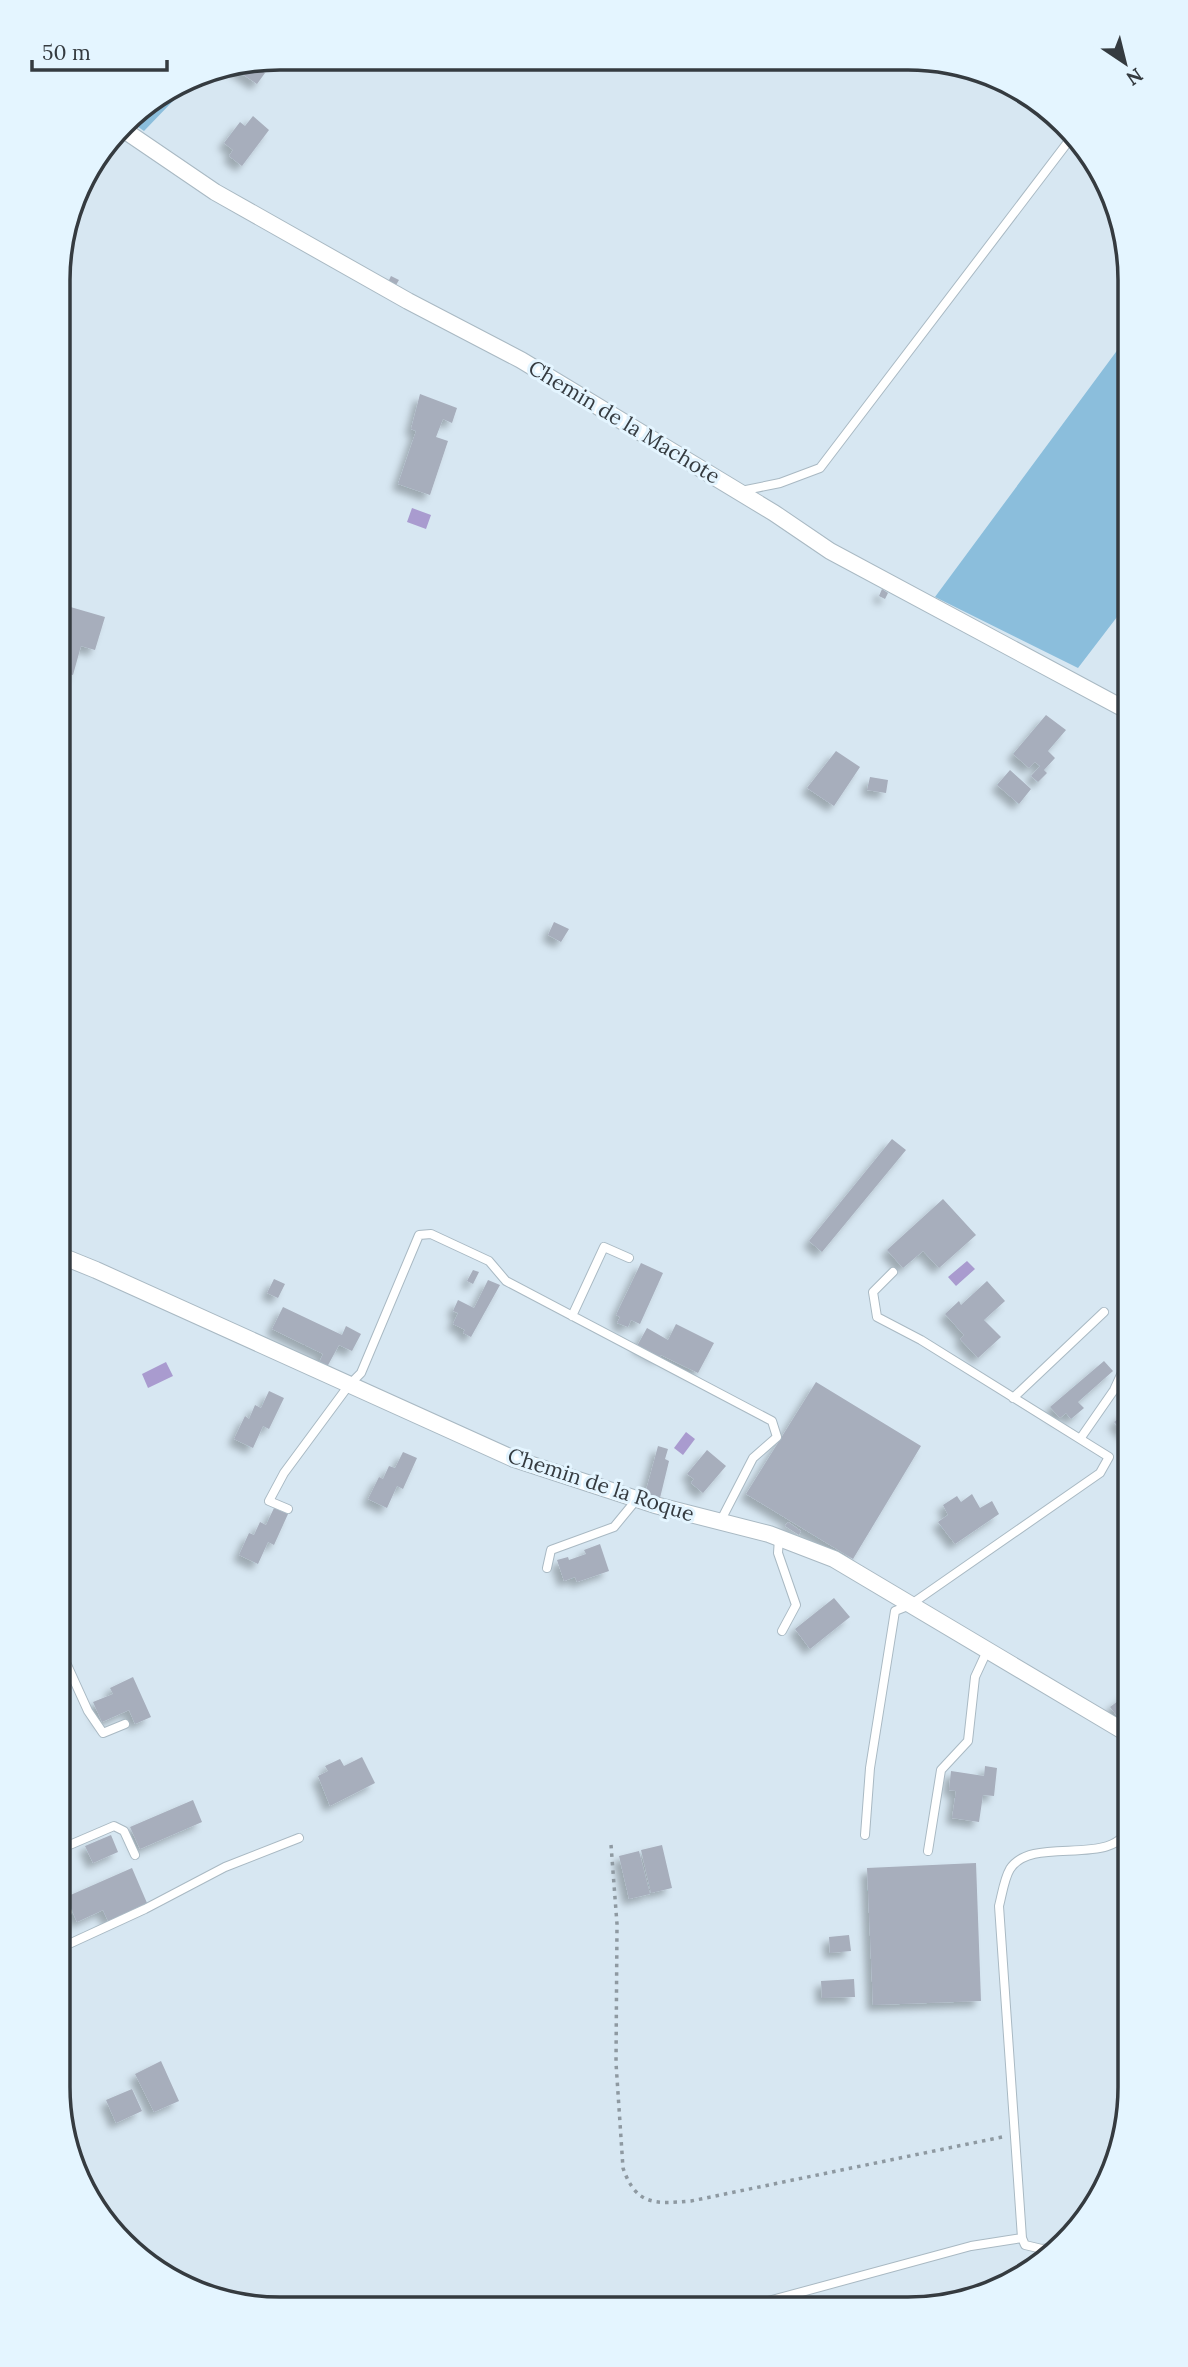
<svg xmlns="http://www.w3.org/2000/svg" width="1188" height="2367" font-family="Lora,serif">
  <defs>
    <filter id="shadow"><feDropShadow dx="-6" dy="6" stdDeviation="3.5" flood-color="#0004"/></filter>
  </defs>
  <rect width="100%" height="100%" fill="#d7e7f2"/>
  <!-- green -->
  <path fill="#8bbedc" d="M 195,74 L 199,74 L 144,131 L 128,120 L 133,113 Z
    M 1130,333 L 1130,600 L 1078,668 L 935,597 Z"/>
  <!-- water -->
  <path fill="#a99bcf" d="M 412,508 L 431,515 L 426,529 L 407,522 Z
    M 967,1261 L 975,1269 L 956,1286 L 948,1277 Z
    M 166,1362 L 173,1376 L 148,1388 L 142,1374 Z
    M 686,1432 L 695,1439 L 683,1455 L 674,1448 Z"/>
  <!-- building -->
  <path fill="#a7aebc" filter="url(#shadow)" d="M 250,64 L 265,73 L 257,84 L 232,67 Z
    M 253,116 L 269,130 L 242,166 L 229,156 L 233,150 L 224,143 L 240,122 L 245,126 Z
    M 391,276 L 399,280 L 396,285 L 388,282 Z
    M 420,394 L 457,408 L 452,423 L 443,419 L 436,437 L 448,441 L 430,495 L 398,484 L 416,431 L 411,429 Z
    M 882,589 L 888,593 L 885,599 L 879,596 Z
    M 67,606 L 105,617 L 95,650 L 81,646 L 73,675 L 59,671 L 59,633 Z
    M 1046,715 L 1066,730 L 1048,751 L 1055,758 L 1044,770 L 1047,773 L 1038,782 L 1031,776 L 1040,766 L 1035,762 L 1029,768 L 1013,754 Z
    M 836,751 L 860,767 L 834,806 L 807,788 Z
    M 1010,770 L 1031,789 L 1019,804 L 997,785 Z
    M 870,777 L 888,780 L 886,793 L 867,790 Z
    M 554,922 L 569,929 L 561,942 L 548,935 Z
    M 892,1139 L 906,1150 L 822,1252 L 809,1241 Z
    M 59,1168 L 70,1173 L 60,1193 L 66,1196 L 59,1211 Z
    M 943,1199 L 976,1235 L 939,1268 L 923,1251 L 903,1268 L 887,1250 Z
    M 641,1263 L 663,1273 L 640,1324 L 631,1320 L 628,1327 L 617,1323 L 620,1317 L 616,1315 Z
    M 473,1270 L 479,1272 L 473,1284 L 467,1281 Z
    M 274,1279 L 285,1284 L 278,1298 L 267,1293 Z
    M 488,1280 L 500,1285 L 471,1337 L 463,1333 L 465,1330 L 453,1324 L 458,1313 L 453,1311 L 458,1300 L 474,1308 Z
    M 987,1281 L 1005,1301 L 984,1320 L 1001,1337 L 978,1358 L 960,1339 L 964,1335 L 945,1314 L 959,1301 L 961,1305 Z
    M 283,1307 L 342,1335 L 346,1326 L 361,1334 L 352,1351 L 339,1345 L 327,1367 L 319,1363 L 323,1354 L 272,1329 Z
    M 676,1324 L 714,1343 L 698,1373 L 661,1355 L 659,1358 L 637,1346 L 647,1328 L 668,1340 Z
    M 1104,1361 L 1113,1371 L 1078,1402 L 1084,1408 L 1071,1419 L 1066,1413 L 1060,1418 L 1050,1407 Z
    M 816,1382 L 921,1446 L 853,1559 L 746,1494 Z
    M 269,1391 L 284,1398 L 269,1429 L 263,1426 L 253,1448 L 234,1439 L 245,1416 L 249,1419 L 255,1405 L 261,1408 Z
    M 1130,1408 L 1130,1440 L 1114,1422 Z
    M 658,1446 L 668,1449 L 665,1459 L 669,1461 L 660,1498 L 645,1494 Z
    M 707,1450 L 726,1466 L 703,1493 L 691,1483 L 694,1479 L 687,1474 Z
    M 403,1452 L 417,1458 L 403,1489 L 397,1486 L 387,1508 L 368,1499 L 379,1477 L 383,1479 L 389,1466 L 395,1468 Z
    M 972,1494 L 980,1508 L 992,1501 L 999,1514 L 955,1544 L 938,1522 L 948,1515 L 943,1505 L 957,1496 L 961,1502 Z
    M 274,1508 L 288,1514 L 274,1545 L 268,1542 L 258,1564 L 239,1555 L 249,1533 L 254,1535 L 260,1522 L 266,1525 Z
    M 788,1522 L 801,1531 L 799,1535 L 785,1526 Z
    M 600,1544 L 609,1571 L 577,1582 L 575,1577 L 564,1581 L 557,1560 L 568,1557 L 569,1560 L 586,1554 L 584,1550 Z
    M 834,1598 L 850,1617 L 810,1649 L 795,1629 Z
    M 133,1677 L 151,1717 L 135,1724 L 129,1710 L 102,1722 L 93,1702 L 113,1694 L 110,1688 Z
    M 1130,1692 L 1130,1722 L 1125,1726 L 1110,1707 Z
    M 62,1747 L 70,1758 L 58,1767 L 58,1750 Z
    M 362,1757 L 375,1783 L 330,1806 L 318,1776 L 328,1771 L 325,1766 L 340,1759 L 344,1766 Z
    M 985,1766 L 997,1768 L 994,1796 L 983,1795 L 979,1822 L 952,1818 L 956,1791 L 949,1790 L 951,1771 L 984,1776 Z
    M 193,1800 L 202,1822 L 140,1849 L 130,1827 Z
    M 111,1835 L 118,1852 L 93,1863 L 85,1846 Z
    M 662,1845 L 672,1888 L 651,1893 L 641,1850 Z
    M 639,1851 L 650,1894 L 629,1899 L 619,1856 Z
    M 976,1863 L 981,2001 L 873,2005 L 867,1868 Z
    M 132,1868 L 147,1903 L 108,1921 L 103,1910 L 77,1922 L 66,1897 Z
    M 849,1935 L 851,1951 L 830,1953 L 829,1937 Z
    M 854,1979 L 855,1997 L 822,1998 L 821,1981 Z
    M 161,2061 L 179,2101 L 154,2112 L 135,2074 Z
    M 132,2089 L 142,2111 L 116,2123 L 106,2100 Z"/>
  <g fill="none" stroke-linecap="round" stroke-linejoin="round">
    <defs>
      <path id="service" d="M 741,491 L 780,483 L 820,468 L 1071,138
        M 572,1316 L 604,1247 L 629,1258
        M 1013,1398 L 1104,1312
        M 1080,1439 L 1114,1390 L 1130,1355
        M 288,1509 L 269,1501 L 284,1473 L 349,1385 L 361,1373 L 419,1235 L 431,1234 L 489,1261 L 506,1281 L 772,1421 L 777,1437 L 753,1458 L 720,1522
        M 779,1538 L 778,1553 L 796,1605 L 782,1631
        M 547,1568 L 551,1550 L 614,1527 L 637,1499
        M 58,1654 L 63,1656 L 88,1711 L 103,1733 L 125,1724
        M 865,1835 L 870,1768 L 895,1611 L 910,1605 L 1100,1473 L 1109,1457 L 921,1340 L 877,1317 L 873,1292 L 893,1272
        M 58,1850 L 114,1826 L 124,1831 L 135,1855
        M 928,1851 L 941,1770 L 968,1741 L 975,1677 L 987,1651
        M 58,1889 L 68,1912
        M 58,1949 L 145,1909 L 225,1867 L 299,1838
        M 1022,2238 L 1025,2245 L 1042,2249 L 1058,2247
        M 739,2309 L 971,2246 L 1022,2238 L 999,1906 C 1002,1895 1004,1879 1010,1869 C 1033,1833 1118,1871 1130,1823"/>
      <path id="minor" d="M 121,128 L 215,192 L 408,301 L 521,360 L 774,513 L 830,551 L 1130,712
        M 59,1255 L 96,1270 L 514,1459 L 655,1505 L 769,1534 L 834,1559 L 1130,1735"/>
    </defs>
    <!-- service casing -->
    <use href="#service" stroke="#a9b9c3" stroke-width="10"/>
    <!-- minor casing -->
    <use href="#minor" stroke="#a9b9c3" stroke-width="18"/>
    <!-- path -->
    <path stroke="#8e99a1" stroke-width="3.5" stroke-dasharray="3.5 5" stroke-linecap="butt" d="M 611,1845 L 617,1924 L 616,2063 L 623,2168 C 636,2206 656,2204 691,2201 L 1002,2137"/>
    <!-- service -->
    <use href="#service" stroke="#fff" stroke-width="8"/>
    <!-- minor -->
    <use href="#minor" stroke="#fff" stroke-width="16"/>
  </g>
  <g text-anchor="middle" stroke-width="6" stroke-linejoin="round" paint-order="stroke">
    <!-- street labels -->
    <g font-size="21" fill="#353b40" stroke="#e4f5ff">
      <text transform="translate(624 422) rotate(31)" y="7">Chemin de la Machote</text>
      <text transform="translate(601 1485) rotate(18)" y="7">Chemin de la Roque</text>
    </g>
  </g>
  <!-- crop -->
  <path d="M0 0H1188V2367H0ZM280 70H908A210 210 0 0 1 1118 280V2087A210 210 0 0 1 908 2297H280A210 210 0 0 1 70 2087V280A210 210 0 0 1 280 70Z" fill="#e4f5ff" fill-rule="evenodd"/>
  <path fill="none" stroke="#353b40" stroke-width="3.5" d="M280 70H908A210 210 0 0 1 1118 280V2087A210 210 0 0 1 908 2297H280A210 210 0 0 1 70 2087V280A210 210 0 0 1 280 70Z"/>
  <!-- north arrow -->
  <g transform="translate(1125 63) rotate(145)" stroke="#e4f5ff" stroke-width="5" paint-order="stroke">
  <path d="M0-5L12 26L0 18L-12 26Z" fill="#353b40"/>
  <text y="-10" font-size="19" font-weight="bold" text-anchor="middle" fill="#353b40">N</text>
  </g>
  <!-- scale -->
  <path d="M32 60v10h135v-10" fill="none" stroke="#353b40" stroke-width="3.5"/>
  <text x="42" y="60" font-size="21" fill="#353b40" stroke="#e4f5ff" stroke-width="5" paint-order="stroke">50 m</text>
</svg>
